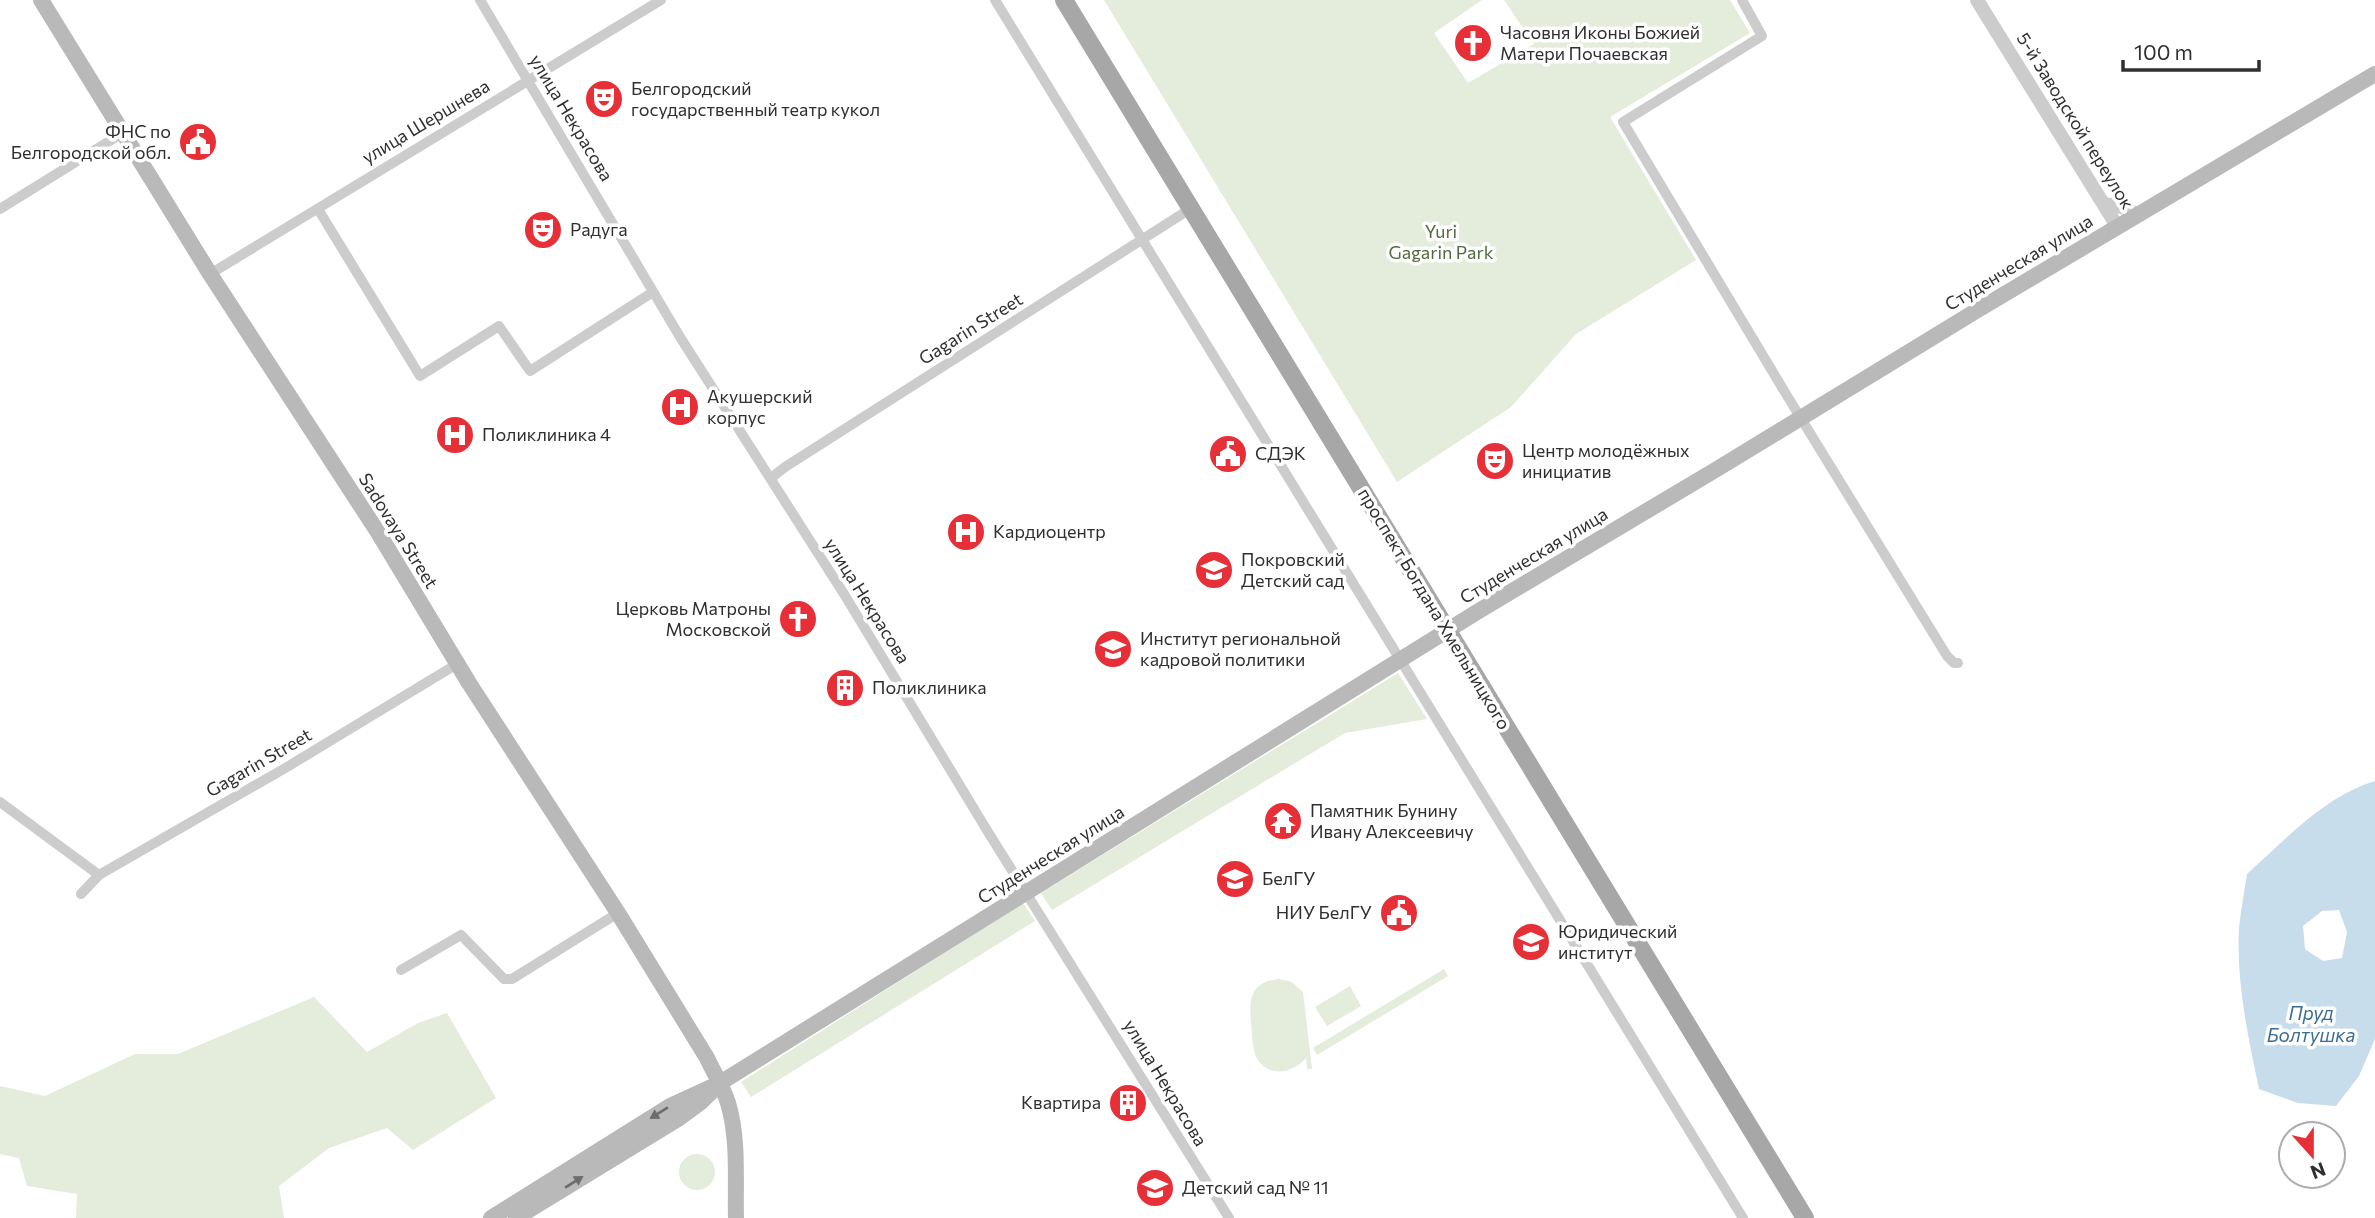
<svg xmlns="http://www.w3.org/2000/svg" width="2375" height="1218" font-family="Commissioner,sans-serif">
  <rect width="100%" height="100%" fill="#fff"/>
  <!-- green -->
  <path fill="#e4ecdc" d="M 1104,0 L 1482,0 L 1434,33 L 1468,83 L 1534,44 L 1504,0 L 1730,0 L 1750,33 L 1610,117 L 1696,260 L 1576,334 L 1511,407 L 1397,482 Z
    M 1398,673 L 1427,719 L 1345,733 L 1052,910 L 1041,893 Z
    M 1023,903 L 1035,921 L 751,1097 L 741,1082 Z
    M 1444,969 L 1448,976 L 1317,1055 L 1313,1048 Z
    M 1279,979 L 1292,982 L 1303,992 L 1312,1069 L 1307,1069 L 1306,1058 C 1292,1074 1268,1078 1256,1057 C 1252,1046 1252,1035 1251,1023 C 1249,999 1250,982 1279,979 Z
    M 1350,986 L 1361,1006 L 1327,1026 L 1315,1007 Z
    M 314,997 L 367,1052 L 418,1023 L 447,1013 L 496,1098 L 413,1150 L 387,1128 L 329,1148 L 279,1186 L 284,1218 L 76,1218 L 77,1194 L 27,1186 L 19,1158 L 0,1154 L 0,1086 L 45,1096 L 135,1054 L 178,1054 Z
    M679 1172a18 18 0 1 1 36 0a18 18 0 1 1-36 0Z"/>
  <!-- water -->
  <path fill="#c8ddec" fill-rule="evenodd" d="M 2375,781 L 2375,1039 L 2359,1076 L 2336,1106 L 2298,1103 L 2259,1089 C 2248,1037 2236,981 2239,928 C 2241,910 2244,892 2247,874 C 2285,840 2325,796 2375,781 ZM 2339,910 L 2347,932 L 2342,958 L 2323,961 L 2305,949 L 2303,926 L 2322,911 Z"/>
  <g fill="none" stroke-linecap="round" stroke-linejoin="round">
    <!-- minor -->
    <path stroke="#ccc" stroke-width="10" d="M 480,0 L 680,337 L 844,594 L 988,832 L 1229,1218
      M 995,0 L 1743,1218
      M 1742,0 L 1762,36 L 1623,122 L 1786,394 L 1947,656 L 1954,663 L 1958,663
      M 0,209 L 124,132
      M 318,209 L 420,376 L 499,326 L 530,371 L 653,292
      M 210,274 L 661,0
      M 771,478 L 785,467 L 1190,209
      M 0,802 L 99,875
      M 81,894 L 99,875 L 287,767 L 457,664
      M 401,970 L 461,935 L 504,979 L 512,979 L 618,913"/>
    <!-- tertiary -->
    <path stroke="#ccc" stroke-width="14" d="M 1977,0 L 2117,226
      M 2104,204 L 2122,207 L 2137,214"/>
    <!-- secondary -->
    <path stroke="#b9b9b9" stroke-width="16" d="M 41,0 L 210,274 L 379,534 L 469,683 L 618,913 L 707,1058 C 714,1073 723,1087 728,1103 C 739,1139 735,1181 736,1218
      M 491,1218 L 670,1106 L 720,1083 L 1477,612 L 1717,469 L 1976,311 L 2375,74
      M 516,1218 L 678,1119 L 701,1102 L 713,1090"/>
    <!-- primary -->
    <path stroke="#a7a7a7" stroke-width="18" d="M 1064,0 L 1805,1218"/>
  </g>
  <!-- one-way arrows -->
  <defs><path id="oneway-solid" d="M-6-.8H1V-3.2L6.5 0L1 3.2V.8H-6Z" transform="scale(1.75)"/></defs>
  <g fill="#6d6d6d">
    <use href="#oneway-solid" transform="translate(659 1113) rotate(148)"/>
    <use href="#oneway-solid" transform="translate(574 1182) rotate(-32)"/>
  </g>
  <!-- icons -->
  <defs>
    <symbol id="church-disc" viewBox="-11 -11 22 22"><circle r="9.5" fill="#e72f37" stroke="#fff"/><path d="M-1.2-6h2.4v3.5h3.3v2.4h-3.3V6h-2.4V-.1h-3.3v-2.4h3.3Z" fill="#fff"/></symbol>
    <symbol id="theatre-disc" viewBox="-11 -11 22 22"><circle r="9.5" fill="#e72f37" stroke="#fff"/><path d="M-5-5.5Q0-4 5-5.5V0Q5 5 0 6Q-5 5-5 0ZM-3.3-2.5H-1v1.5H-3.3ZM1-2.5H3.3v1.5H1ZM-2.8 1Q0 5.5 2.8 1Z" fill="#fff"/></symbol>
    <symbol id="civic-disc" viewBox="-11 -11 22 22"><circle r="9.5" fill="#e72f37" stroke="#fff"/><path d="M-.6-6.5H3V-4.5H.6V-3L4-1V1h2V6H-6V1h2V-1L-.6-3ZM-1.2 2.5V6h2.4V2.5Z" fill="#fff"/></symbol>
    <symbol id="hospital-disc" viewBox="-11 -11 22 22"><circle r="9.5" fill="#e72f37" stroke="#fff"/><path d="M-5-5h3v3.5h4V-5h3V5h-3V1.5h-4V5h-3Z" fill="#fff"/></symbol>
    <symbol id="school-disc" viewBox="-11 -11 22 22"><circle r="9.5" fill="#e72f37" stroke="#fff"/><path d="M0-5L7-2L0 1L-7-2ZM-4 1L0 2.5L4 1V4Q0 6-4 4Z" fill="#fff"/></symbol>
    <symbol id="university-disc" viewBox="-11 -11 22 22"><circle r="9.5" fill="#e72f37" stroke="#fff"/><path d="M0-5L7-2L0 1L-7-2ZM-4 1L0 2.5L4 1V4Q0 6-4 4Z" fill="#fff"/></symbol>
    <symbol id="building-disc" viewBox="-11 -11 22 22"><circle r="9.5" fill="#e72f37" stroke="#fff"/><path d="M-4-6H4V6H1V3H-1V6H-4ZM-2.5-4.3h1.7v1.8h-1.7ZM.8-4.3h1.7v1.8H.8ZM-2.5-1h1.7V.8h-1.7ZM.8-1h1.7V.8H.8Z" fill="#fff"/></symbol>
    <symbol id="temple-disc" viewBox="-11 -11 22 22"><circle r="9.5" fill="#e72f37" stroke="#fff"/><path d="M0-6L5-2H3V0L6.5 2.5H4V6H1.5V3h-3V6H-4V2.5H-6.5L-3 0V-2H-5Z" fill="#fff"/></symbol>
  </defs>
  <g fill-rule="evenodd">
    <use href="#church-disc" x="1451" y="21" width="44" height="44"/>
    <use href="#theatre-disc" x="582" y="77" width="44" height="44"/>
    <use href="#civic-disc" x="176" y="120" width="44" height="44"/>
    <use href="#theatre-disc" x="521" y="208" width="44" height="44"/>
    <use href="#hospital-disc" x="658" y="385" width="44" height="44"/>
    <use href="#hospital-disc" x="433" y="413" width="44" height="44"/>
    <use href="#civic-disc" x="1206" y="432" width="44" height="44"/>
    <use href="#theatre-disc" x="1473" y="439" width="44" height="44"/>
    <use href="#hospital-disc" x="944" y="510" width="44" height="44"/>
    <use href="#school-disc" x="1192" y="548" width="44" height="44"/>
    <use href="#church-disc" x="776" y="597" width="44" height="44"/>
    <use href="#university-disc" x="1091" y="627" width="44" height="44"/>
    <use href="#building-disc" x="823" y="666" width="44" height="44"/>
    <use href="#temple-disc" x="1261" y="799" width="44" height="44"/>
    <use href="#university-disc" x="1213" y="857" width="44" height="44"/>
    <use href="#civic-disc" x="1377" y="891" width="44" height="44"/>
    <use href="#university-disc" x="1509" y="920" width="44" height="44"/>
    <use href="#building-disc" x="1106" y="1081" width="44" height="44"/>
    <use href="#school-disc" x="1133" y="1166" width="44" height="44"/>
  </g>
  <g text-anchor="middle" stroke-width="7" stroke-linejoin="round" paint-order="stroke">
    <!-- poi labels -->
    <g font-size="18" fill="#2f2f2f" stroke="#fff" text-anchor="start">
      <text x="1500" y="39">Часовня Иконы Божией<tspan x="1500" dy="21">Матери Почаевская</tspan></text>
      <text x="631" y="95">Белгородский<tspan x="631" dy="21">государственный театр кукол</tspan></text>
      <text x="171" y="138" text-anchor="end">ФНС по<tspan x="171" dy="21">Белгородской обл.</tspan></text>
      <text x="570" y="236">Радуга</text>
      <text x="707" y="403">Акушерский<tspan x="707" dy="21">корпус</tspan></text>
      <text x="482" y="441">Поликлиника 4</text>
      <text x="1522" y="457">Центр молодёжных<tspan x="1522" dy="21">инициатив</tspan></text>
      <text x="1255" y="460">СДЭК</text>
      <text x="993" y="538">Кардиоцентр</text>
      <text x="1241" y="566">Покровский<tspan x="1241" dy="21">Детский сад</tspan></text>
      <text x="771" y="615" text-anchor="end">Церковь Матроны<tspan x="771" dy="21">Московской</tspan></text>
      <text x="1140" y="645">Институт региональной<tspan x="1140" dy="21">кадровой политики</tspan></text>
      <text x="872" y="694">Поликлиника</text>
      <text x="1310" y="817">Памятник Бунину<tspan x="1310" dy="21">Ивану Алексеевичу</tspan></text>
      <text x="1262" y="885">БелГУ</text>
      <text x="1372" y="919" text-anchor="end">НИУ БелГУ</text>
      <text x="1558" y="938">Юридический<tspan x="1558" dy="21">институт</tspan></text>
      <text x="1101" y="1109" text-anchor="end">Квартира</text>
      <text x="1182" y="1194">Детский сад № 11</text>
    </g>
    <!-- street labels -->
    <g font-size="18" fill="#2f2f2f" stroke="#fff">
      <text transform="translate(571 118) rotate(59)" y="6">улица Некрасова</text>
      <text transform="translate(2075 121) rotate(58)" y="6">5-й Заводской переулок</text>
      <text transform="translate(426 122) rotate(-31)" y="6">улица Шершнева</text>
      <text transform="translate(2019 263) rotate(-31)" y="6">Студенческая улица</text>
      <text transform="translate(971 329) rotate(-32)" y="6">Gagarin Street</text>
      <text transform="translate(398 531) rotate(58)" y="6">Sadovaya Street</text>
      <text transform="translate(1534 556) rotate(-31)" y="6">Студенческая улица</text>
      <text transform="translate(867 601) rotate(58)" y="6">улица Некрасова</text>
      <text transform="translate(1434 609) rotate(59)" y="6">проспект Богдана Хмельницкого</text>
      <text transform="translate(259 763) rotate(-30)" y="6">Gagarin Street</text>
      <text transform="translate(1051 855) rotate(-32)" y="6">Студенческая улица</text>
      <text transform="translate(1165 1083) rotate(59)" y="6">улица Некрасова</text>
    </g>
    <!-- park labels -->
    <g font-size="18" fill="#506b3b" stroke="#fff">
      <text x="1441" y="238">Yuri<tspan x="1441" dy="21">Gagarin Park</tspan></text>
    </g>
    <!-- water labels -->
    <g font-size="19" font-style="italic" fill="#3b6d92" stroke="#fff">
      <text x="2311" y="1020">Пруд<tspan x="2311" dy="22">Болтушка</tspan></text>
    </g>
  </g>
  <!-- north arrow -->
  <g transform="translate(2312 1155) rotate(159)"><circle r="33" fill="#ffffff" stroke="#acacac" stroke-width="2"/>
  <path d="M0-5L12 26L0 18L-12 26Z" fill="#e72f37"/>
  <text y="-10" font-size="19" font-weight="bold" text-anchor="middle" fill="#2f2f2f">N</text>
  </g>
  <!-- scale -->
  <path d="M2123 60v10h136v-10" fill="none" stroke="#2f2f2f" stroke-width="3.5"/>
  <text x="2134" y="60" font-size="21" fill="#2f2f2f" stroke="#ffffff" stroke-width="5" paint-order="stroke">100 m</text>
</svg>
